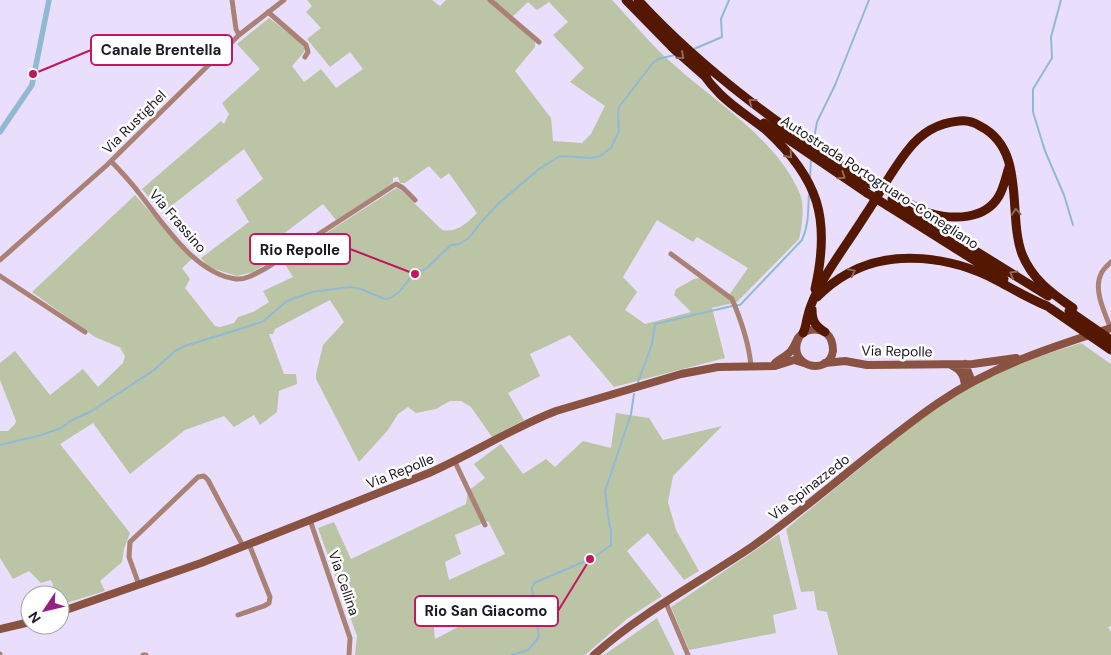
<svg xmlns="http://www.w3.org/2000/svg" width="1111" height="655" font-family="'DM Sans',sans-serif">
  <rect width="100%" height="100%" fill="#e9dffc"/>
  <!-- green -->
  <path fill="#bbc4a4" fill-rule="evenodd" d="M 307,0 L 432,0 L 440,6 L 446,0 L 612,0 C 632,21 651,45 673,64 C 715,102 778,140 800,194 C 805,206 802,227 799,239 L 737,302 L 712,308 L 725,358 L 614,387 L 570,335 L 530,354 L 540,376 L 508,393 L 524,420 L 492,437 L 471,407 L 461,401 L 450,401 L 436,409 L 416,413 L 408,407 L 398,414 L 388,430 L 359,462 L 316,379 L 316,374 L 323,345 L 344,322 L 330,300 L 275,329 L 273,334 L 269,334 L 284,374 L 296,374 L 297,384 L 279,391 L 277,412 L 260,425 L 254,415 L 234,427 L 224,416 L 185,430 L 130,474 L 93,423 L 60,444 L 130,533 L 124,549 L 122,562 L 100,581 L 105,591 L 60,605 L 60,595 L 57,595 L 51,580 L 41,583 L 29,571 L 13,579 L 0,558 L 0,431 L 8,431 L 15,424 L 16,421 L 0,380 L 0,363 L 15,351 L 50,395 L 83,369 L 98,387 L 123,363 L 125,356 L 120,348 L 126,350 L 95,337 L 32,292 L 135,195 L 192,259 L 182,268 L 190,279 L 185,288 L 215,326 L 220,327 L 234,323 L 238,317 L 253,312 L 269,302 L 263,291 L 293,277 L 283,261 L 393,190 L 397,188 L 403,192 L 442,230 C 457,233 467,223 477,213 L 449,173 L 441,179 L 429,166 L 405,183 L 400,183 L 398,177 L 393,178 L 393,182 L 390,185 L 336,220 L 323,204 L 282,235 L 289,249 L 253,272 L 237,276 L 208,267 L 201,258 L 249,222 L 236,200 L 263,179 L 244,149 L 162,213 L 142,189 L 221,121 L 224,124 L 229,114 L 222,103 L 260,69 L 237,44 L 269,18 L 299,41 L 305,48 L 304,52 L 292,66 L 304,82 L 321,69 L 336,88 L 363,69 L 350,52 L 330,67 L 307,39 L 321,28 L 306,12 L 312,6 ZM 528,2 L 537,10 L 549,2 L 568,22 L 553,35 L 584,68 L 570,82 L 605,106 L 591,134 L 582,143 L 553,141 L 551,118 L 515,71 L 535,47 L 535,42 L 510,19 ZM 657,220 L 693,242 L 697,237 L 748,268 L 727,298 L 700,278 L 694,279 L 676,289 L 674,295 L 691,312 L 645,324 L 625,310 L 637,292 L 623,277 Z
    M 1081,343 L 1111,364 L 1111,626 L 1108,627 L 1111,632 L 1111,655 L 838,655 L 827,612 L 817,610 L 814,591 L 801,592 L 786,529 L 905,431 L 967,387 L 1025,361 Z
    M 616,413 L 649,418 L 663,440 L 722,426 L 673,476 L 668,502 L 676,530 L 699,571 L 684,580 L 648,533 L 627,551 L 662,596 L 628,618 L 585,655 L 355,655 L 357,636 L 318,528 L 334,522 L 351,559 L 466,504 L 468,491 L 485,478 L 474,464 L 501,444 L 523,474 L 546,459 L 555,467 L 583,441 L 611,448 ZM 488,521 L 505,554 L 449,580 L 445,562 L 461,554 L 455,535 ZM 455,600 L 464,624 L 435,639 L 432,607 Z
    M 779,534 L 797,609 L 773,615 L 776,633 L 689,650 L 671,607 Z
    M 657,618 L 675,655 L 604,655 Z"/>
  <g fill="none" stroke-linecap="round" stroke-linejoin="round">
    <!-- stream -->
    <path stroke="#92b9d4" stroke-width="2" d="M 1061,0 L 1051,37 L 1052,58 L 1033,89 L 1033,112 L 1045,151 L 1064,195 L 1073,225
      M 694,49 L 722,37 L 721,19 L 729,0
      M 813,144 L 817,122 L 835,85 L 869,0
      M 810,179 L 811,158
      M 737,305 L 740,305 L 802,240 C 809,225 808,210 809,193
      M 638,382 L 652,344 L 655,324 L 732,306
      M 0,445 L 41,435 L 61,428 L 72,420 L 90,412 L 154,370 L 175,351 L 185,346 L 262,322 L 287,301 L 312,292 L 350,287 L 361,289 L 385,299 L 391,298 L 400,291 L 410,278 L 428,267 L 451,245 L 459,244 L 469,238 L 482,221 L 499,203 L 539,169 L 560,156 L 591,158 L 600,156 L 611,148 L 619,131 L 618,113 L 619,107 L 652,64 L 658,59 L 675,55
      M 512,655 L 528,650 L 539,637 L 532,588 L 534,583 L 595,557 L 611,545 L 611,530 L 609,523 L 605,491 L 631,414 L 634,394"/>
    <!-- canal -->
    <path stroke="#92b9d4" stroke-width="5.5" d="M 0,132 L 32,85 L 49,0"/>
    <!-- street -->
    <path stroke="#a98275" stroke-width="5" d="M 232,0 L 236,29 L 239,35
      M 490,0 L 539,42
      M 268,12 L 306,45 L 308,52 L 305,57
      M 111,161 C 121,172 131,182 139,193 C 163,223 195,274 236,279 C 247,280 258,272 268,267 L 396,184 L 403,188 L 415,200
      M 671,254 L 732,299 C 741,320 749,344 751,366
      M 0,260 L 107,165 L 239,35 L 284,0
      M 0,276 L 85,332
      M 1111,329 C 1105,313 1093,290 1101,274 C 1103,269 1108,265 1111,262
      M 455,462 L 485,525
      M 310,520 L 350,638 L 349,655
      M 139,585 L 129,557 L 130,542 L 198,477 L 204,476 L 208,480 L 243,546
      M 666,603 L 688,655
      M 238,615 L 264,606 L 269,603 L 270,597 L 249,544
      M 0,654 L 0,655
      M 143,655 L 146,655"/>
    <!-- secondary -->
    <path stroke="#895241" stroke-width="8" d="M 775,363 C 780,359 786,356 791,351 C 794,347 796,342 798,338 C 805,329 817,327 826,333 C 831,337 833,344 833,351 C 829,377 785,367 799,337
      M 825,363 L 845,361 L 867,365 L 973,364 L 1016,358
      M 965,364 L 972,382
      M 951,365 C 961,370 964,375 965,386
      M 60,612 L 201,563 L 429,473 C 472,454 512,428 556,411 L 681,374 L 718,367 L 775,366 L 794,360 L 804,363
      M 0,629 L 30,622
      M 594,655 C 642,612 700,582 753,546 C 817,501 874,447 938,403 C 990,367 1051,347 1111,328"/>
    <!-- highway -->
    <path stroke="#531702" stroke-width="9" d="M 626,0 L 674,49 L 707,78
      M 638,0 C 705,73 787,131 870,184
      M 703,74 C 708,81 714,88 720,94 C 734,108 751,118 766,130 C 819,179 831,219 815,289
      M 764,123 L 867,193
      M 892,199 L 1048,296
      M 908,203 C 915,207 922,211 929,213 C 953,220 985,220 999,196 C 1004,187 1006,176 1009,167
      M 888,206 L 1004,279
      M 817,297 C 826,288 836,280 847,274 C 892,248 952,257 996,280 C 1013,289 1028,298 1047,306
      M 812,309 C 812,321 815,326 825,332
      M 803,333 C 806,328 806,321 808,315 C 810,305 815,296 819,287 C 833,262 851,238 866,214 C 880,193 892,170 908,150 C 921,133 937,123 959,121 C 966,120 974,122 980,126 C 1027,150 1007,213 1022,254 C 1032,279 1051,293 1073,308"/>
    <!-- highway-bridge -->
    <path stroke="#531702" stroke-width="9" d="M 872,181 L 895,195
      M 867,193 L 888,206
      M 1050,308 L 1111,350
      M 1069,311 L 1111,340"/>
  </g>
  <!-- one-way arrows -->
  <defs><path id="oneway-chevron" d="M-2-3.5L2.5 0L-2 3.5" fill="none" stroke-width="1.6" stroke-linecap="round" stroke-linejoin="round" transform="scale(1.25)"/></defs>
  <g stroke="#8f685b">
    <use href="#oneway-chevron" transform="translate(681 56) rotate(41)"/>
    <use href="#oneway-chevron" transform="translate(752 102) rotate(-143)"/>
    <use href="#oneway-chevron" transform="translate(789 155) rotate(48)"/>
    <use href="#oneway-chevron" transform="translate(842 176) rotate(34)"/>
    <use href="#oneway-chevron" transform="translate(1016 212) rotate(-94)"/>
    <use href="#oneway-chevron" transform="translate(852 272) rotate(-26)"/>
    <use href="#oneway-chevron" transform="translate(1013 274) rotate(-149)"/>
  </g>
  <g text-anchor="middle" stroke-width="5" stroke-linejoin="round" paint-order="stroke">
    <!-- street labels -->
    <g font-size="14" fill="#1c1822" stroke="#fff">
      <text transform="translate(134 122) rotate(-45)" y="5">Via Rustighel</text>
      <text transform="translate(880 182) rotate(33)" y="5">Autostrada Portogruaro-Conegliano</text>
      <text transform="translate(178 221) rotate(49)" y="5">Via Frassino</text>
      <text transform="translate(897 351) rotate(1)" y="5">Via Repolle</text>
      <text transform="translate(400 471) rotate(-22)" y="5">Via Repolle</text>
      <text transform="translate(809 487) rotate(-38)" y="5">Via Spinazzedo</text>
      <text transform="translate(344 583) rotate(71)" y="5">Via Cellina</text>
    </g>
  </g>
  <!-- callouts -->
  <path fill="none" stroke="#c2185b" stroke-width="2" d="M33 74L91 50M415 274L350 249M590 559L558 611"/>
  <g fill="#c2185b" stroke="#fff" stroke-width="2">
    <circle cx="33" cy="74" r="5"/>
    <circle cx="415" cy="274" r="5"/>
    <circle cx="590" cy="559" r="5"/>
  </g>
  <g fill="#fff" stroke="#c2185b" stroke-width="2">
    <rect x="91" y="35" width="141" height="30" rx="5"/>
    <rect x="250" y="234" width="100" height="30" rx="5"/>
    <rect x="415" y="596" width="143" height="30" rx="5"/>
  </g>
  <g font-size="15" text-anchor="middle" font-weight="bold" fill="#1c1822">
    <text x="161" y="55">Canale Brentella</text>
    <text x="300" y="255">Rio Repolle</text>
    <text x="486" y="616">Rio San Giacomo</text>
  </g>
  <!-- north arrow -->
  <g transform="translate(45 610) rotate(235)"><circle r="24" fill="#ffffff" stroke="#a4a3a7"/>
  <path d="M0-4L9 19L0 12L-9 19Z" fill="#942180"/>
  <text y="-8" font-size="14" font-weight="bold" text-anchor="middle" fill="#1c1822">N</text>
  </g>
</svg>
